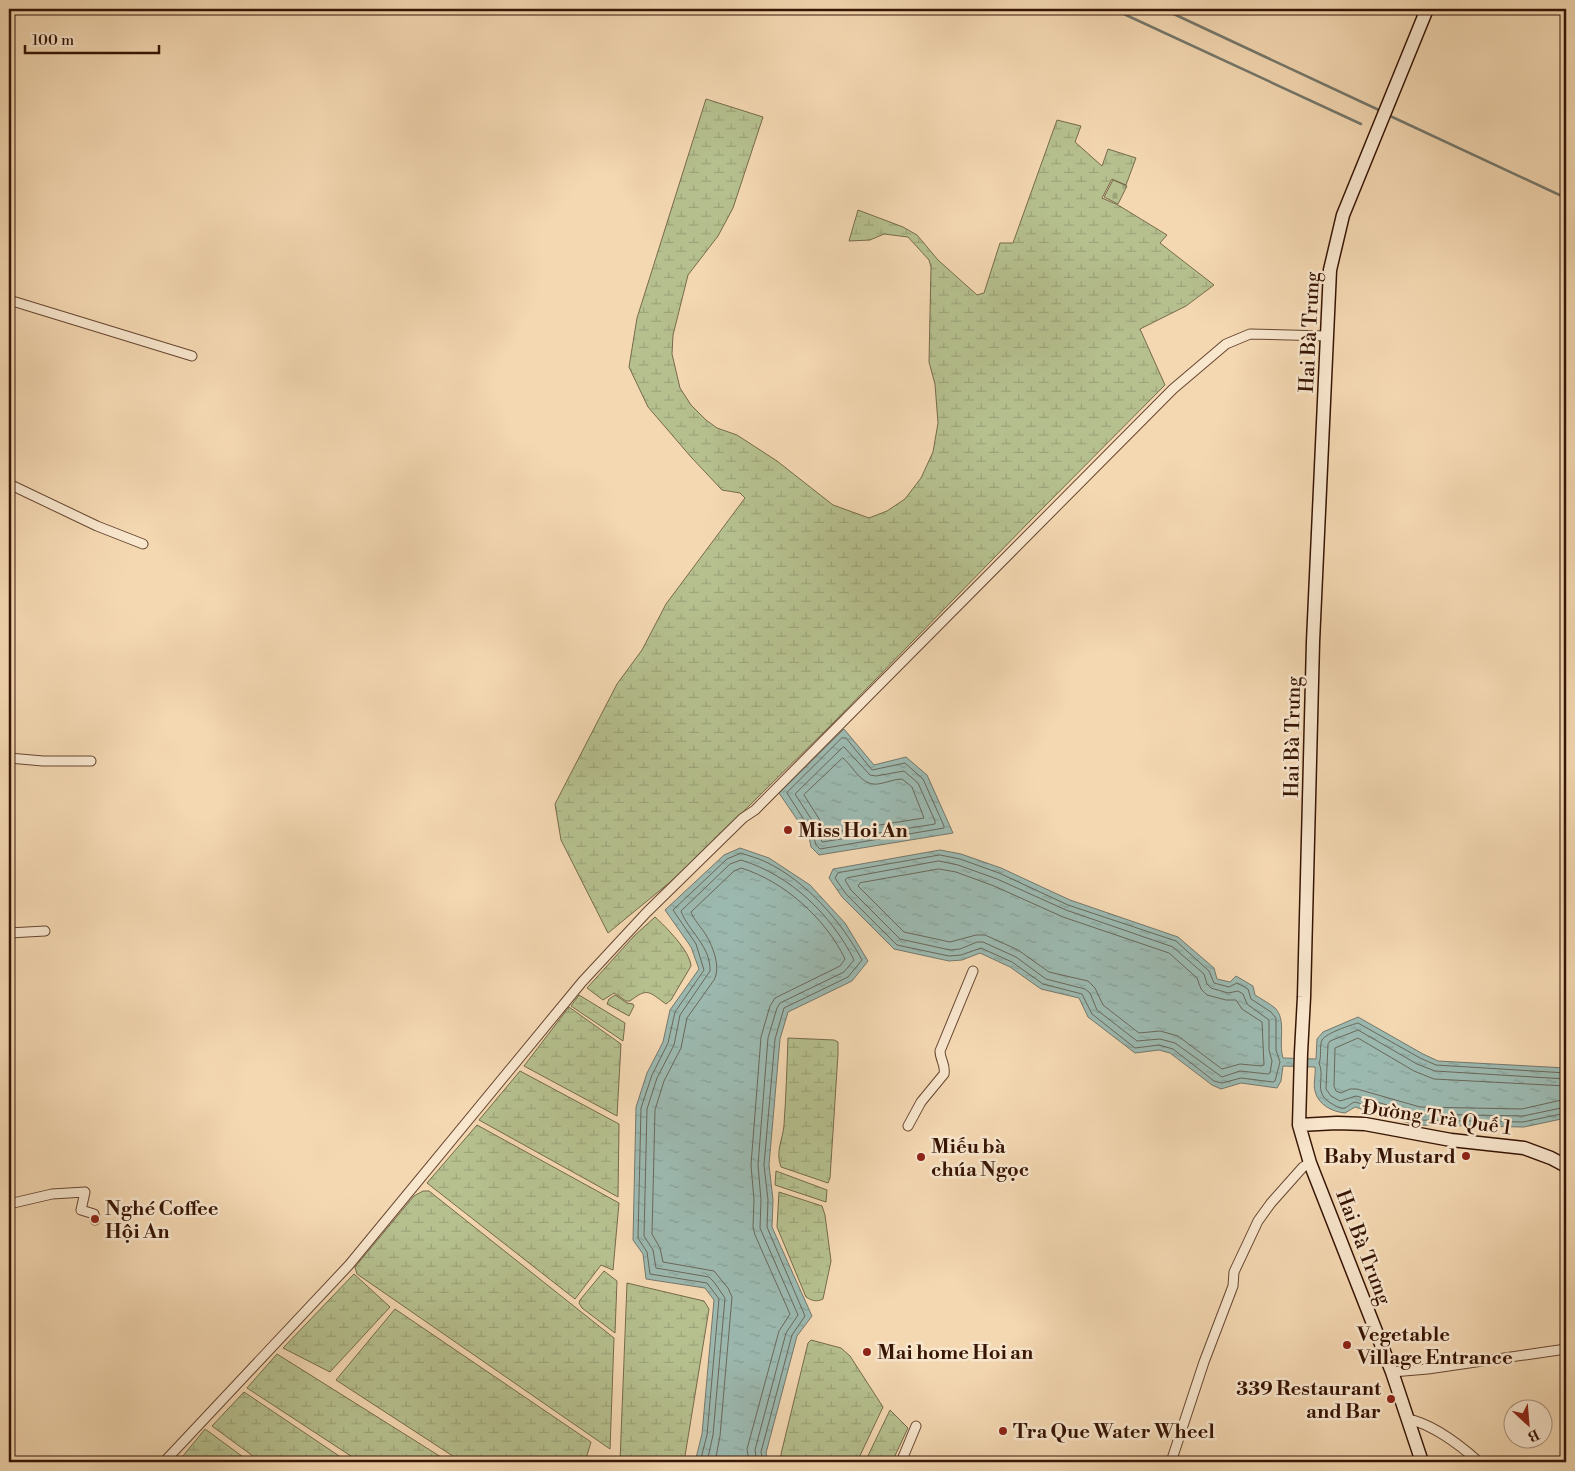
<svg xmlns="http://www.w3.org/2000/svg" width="1575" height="1471" font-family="'Libre Bodoni',serif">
  <defs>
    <pattern id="wetland-marsh" width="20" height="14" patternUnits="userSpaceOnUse" patternTransform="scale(1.25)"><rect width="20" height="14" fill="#b6c08f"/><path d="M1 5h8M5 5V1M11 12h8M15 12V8" fill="none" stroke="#9da47a"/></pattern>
    <pattern id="cemetery-stones" width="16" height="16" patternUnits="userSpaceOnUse" patternTransform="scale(1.25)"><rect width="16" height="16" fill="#b6c08f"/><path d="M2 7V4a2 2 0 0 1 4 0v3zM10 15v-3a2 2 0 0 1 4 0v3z" fill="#9da47a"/></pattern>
    <pattern id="water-ripples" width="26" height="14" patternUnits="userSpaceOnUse" patternTransform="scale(1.25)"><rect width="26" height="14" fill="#9cb9b0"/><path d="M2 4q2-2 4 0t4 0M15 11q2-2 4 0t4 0" fill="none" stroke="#879e96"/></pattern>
  </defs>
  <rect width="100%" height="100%" fill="#f4d8b2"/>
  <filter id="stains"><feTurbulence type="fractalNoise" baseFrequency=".004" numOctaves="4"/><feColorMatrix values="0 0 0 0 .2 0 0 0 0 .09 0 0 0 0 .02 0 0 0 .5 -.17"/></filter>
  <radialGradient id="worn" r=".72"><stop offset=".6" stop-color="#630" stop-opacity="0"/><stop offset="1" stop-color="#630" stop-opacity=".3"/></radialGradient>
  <!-- wetland -->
  <path fill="url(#wetland-marsh)" stroke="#766a4a" d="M 706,99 L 763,117 L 733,208 L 718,236 L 688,275 L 673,335 L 672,354 L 680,388 L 691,405 L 706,420 L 717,428 L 737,435 L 777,461 L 833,505 L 869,518 L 887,511 L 905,499 L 921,478 L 933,452 L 938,423 L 935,384 L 929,362 L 931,267 L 929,260 L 908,237 L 884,234 L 870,240 L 849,241 L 858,210 L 903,227 L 917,235 L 938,260 L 977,295 L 984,293 L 1000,243 L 1013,243 L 1057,120 L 1081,126 L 1075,142 L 1102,166 L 1108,149 L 1136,158 L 1126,185 L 1112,179 L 1102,198 L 1118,205 L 1167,235 L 1160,243 L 1214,285 L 1186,306 L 1140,329 L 1165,385 L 1030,521 L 833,723 L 680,874 L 608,933 L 561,840 L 555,804 L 617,684 L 642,650 L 666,604 L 745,498 L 740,493 L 722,490 L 691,457 L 648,407 L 629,367 L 637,318 Z
    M 655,917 C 666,927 690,951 691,966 L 671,1000 L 666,1004 C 649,992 648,987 630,1001 L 626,1001 L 614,993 L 603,1000 L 587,988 L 634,936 Z
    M 579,995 L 625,1023 L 623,1041 L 571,1006 Z
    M 615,995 L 627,1003 L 633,1004 L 634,1006 L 629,1016 L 607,1004 L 609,999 Z
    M 569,1007 L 621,1044 L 617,1116 L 524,1066 Z
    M 788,1038 L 834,1040 L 838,1042 L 838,1054 L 830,1178 L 828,1183 L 781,1167 C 775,1152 783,1139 784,1125 C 786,1096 787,1067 788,1038 Z
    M 520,1071 L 619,1124 L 618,1197 L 479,1120 Z
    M 477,1125 L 619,1203 L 613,1270 L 601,1265 L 575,1299 L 427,1183 Z
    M 776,1171 L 827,1190 L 826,1202 L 775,1185 Z
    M 423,1191 L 429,1191 L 614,1338 L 610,1449 L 357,1274 L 355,1267 L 414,1196 Z
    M 779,1192 L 822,1206 L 825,1215 L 831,1261 L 823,1299 C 817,1302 812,1301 806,1297 L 777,1227 Z
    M 604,1271 L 617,1281 L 615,1333 L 582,1308 L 579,1303 L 580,1300 Z
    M 354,1274 L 390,1307 L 330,1372 L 283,1348 Z
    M 627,1283 L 704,1301 L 709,1309 L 684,1462 L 620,1462 Z
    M 395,1309 L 591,1442 L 585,1462 L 462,1462 L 336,1380 Z
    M 811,1340 L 841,1348 L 850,1356 L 883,1407 L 857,1462 L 782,1462 L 781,1454 L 808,1343 Z
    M 277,1354 L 449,1462 L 360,1462 L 247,1388 Z
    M 244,1392 L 348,1462 L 261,1462 L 212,1426 Z
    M 890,1410 L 908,1428 L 892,1462 L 865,1462 Z
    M 205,1429 L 250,1462 L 178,1462 Z"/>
  <!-- cemetery -->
  <path fill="url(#cemetery-stones)" stroke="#766a4a" d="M 1113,180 L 1127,186 L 1118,204 L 1104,197 Z"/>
  <!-- water -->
  <path fill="url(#water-ripples)" stroke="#74776c" d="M 844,729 L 874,765 L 906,757 L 927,775 L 953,833 L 819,855 L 811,847 L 809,837 L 779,793 Z
    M 740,848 L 769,858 L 810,885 L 845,923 L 868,961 L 852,981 L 788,1012 L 780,1039 L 769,1165 L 773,1200 L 772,1227 L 812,1316 L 797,1336 L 766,1453 L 768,1462 L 695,1462 L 702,1434 L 714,1300 L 705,1288 L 646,1279 L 643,1254 L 633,1240 L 636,1107 L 647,1073 L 663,1042 L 670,1010 L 699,969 L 691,947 L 665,910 L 724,855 Z
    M 940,850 L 961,854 L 1001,868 L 1070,900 L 1178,937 L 1214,968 L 1217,979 L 1230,982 L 1236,976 L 1253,986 L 1255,995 C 1261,999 1269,1003 1275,1008 C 1287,1020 1278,1042 1283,1058 L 1316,1059 L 1317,1039 L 1323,1032 L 1358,1017 L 1423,1054 L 1438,1061 L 1566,1068 L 1566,1118 L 1524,1127 L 1416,1125 L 1355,1107 L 1345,1113 C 1333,1112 1318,1105 1315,1091 C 1313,1084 1316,1074 1315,1067 L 1283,1066 L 1281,1081 L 1277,1088 L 1241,1083 L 1221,1089 L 1212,1085 L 1170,1053 L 1159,1050 L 1135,1053 L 1088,1017 L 1079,998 L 1041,989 L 1010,967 L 980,953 L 962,960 L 949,961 L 894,949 L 842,897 L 829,878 L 833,869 Z"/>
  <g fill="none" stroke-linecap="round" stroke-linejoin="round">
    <!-- shore -->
    <path stroke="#6a675a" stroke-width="1" d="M 842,738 L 846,738 L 872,770 L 905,763 L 923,779 L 944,826 L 944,828 L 820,849 L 816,845 L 813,834 L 787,793 Z
      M 844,747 L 870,775 L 876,776 L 904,771 L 918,783 L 935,821 L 935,824 L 822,842 L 819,831 L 795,794 L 842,748 Z
      M 843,758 C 854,767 861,786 878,784 C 886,783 894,779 902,779 L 912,787 L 924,818 L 828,833 L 804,795 Z
      M 940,855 L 960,859 L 999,873 L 1068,905 L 1176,941 L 1209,971 L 1214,983 L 1229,987 L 1237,983 L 1248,989 L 1251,999 L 1271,1012 L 1276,1018 L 1276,1050 L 1280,1062 L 1275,1081 L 1273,1082 L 1241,1078 L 1222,1083 L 1214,1081 L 1173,1049 L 1159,1045 L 1135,1048 L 1092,1014 L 1082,994 L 1043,984 L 1012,962 L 981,948 L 961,955 L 949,956 L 897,945 L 846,894 L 835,878 L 838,873 Z
      M 939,861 L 958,865 L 997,879 L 1066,910 L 1173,947 L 1204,974 L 1207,984 L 1211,988 L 1228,993 L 1238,991 L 1243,994 L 1247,1004 L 1269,1020 L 1269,1050 L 1272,1061 L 1270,1073 L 1268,1074 L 1240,1071 L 1222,1077 L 1175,1043 L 1160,1039 L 1137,1041 L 1097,1010 L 1090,993 L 1085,989 L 1046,979 L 1016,957 L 983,942 L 977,942 L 960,949 L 950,950 L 900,939 L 851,890 L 845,880 L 847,878 Z
      M 939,869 L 956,872 L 994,886 L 1063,917 L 1169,953 L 1197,978 L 1201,989 L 1207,995 L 1226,1000 L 1236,1000 L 1242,1009 L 1262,1022 L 1264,1065 L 1261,1066 L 1240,1064 L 1222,1069 L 1178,1036 L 1160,1031 L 1139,1033 L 1103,1005 L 1095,988 L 1088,981 L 1049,972 L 1018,950 L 985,935 L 976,935 L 950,942 L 904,932 L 858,886 L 860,883 Z
      M 1566,1073 L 1436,1065 L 1420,1058 L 1358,1023 C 1351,1025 1326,1033 1322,1040 C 1319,1047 1322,1056 1319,1063 C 1326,1080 1311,1093 1334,1105 C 1337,1107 1341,1109 1345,1108 C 1349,1106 1351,1103 1355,1102 L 1418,1120 L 1523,1122 L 1566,1113
      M 1566,1079 L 1435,1071 L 1417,1064 L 1358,1030 L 1330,1041 L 1328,1044 L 1326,1089 L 1331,1096 L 1340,1101 L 1356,1096 L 1418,1114 L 1523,1116 L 1566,1107
      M 1566,1086 L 1434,1079 L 1414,1071 L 1358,1038 L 1335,1048 L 1334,1086 L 1336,1091 L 1341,1093 L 1350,1089 L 1357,1089 L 1420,1107 L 1522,1109 L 1566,1099
      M 700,1462 L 707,1435 L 719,1299 L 707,1283 L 650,1274 L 647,1252 L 638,1238 L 641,1108 L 652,1075 L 668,1043 L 675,1012 L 704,970 L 696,944 L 673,910 L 727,859 L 741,853 C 749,856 758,858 766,862 C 806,881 842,922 862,960 L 848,977 L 784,1008 L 775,1039 L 764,1165 L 768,1200 L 767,1227 L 805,1316 L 792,1335 L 761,1452 L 763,1462
      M 707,1462 L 713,1435 L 725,1298 L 714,1282 L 709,1277 L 656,1268 L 653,1250 L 644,1236 L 647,1109 L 657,1078 L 674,1045 L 680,1015 L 710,971 C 711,946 688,931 681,911 L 730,864 L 741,860 C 790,875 831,914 854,960 L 844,972 L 780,1003 L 777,1008 L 768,1038 L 758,1165 L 761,1200 L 760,1228 L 798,1315 L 786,1333 L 755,1450 L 757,1462
      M 715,1462 L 720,1436 L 732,1297 L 728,1288 L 714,1271 L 663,1262 L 660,1248 L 652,1234 L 655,1110 L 664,1081 L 681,1048 L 687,1018 L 714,980 C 721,967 713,947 706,935 C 701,927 694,920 691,912 L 734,871 L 741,868 C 784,881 826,919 845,959 L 840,966 L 775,998 L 770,1006 L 761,1037 L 751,1165 L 754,1200 L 753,1227 L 755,1235 L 790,1314 L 779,1331 L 747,1449 L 749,1462"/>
    <!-- stream -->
    <path stroke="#74776c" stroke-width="2.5" d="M 1113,9 L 1361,124
      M 1163,9 L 1381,111
      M 1388,115 L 1566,198"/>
    <defs>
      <path id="street" d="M 9,300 L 192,356
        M 9,484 L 97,526 L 143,544
        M 9,758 L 43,761 L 91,761
        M 9,933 L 45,931
        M 908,1126 L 921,1102 L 944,1074 C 946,1065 940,1060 940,1051 L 973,971
        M 9,1204 L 52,1194 L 85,1192 L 81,1210 L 94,1214 L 95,1220
        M 1392,1372 L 1428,1369 L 1566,1349
        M 1407,1419 C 1431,1423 1461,1446 1479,1462
        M 164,1462 L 349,1265 L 582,982 L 647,912 L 743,818 L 755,810 L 1173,389 L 1226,344 L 1250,334 L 1327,336
        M 901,1462 L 916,1426
        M 1171,1462 L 1204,1362 L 1233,1286 L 1234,1272 L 1258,1221 L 1271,1203 L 1303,1167 L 1310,1163"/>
      <path id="secondary" d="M 1299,1125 L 1337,1123 L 1365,1124 L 1451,1140 L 1524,1148 L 1551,1158 L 1566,1166
        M 1422,1462 L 1392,1372 L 1310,1163 L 1299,1125 L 1301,1053 L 1304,997 L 1313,642 L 1330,270 L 1343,215 L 1427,9"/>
    </defs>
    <!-- street casing -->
    <use href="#street" stroke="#664630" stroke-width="11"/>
    <!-- secondary casing -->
    <use href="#secondary" stroke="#371505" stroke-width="15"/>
    <!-- street -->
    <use href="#street" stroke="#f8e6cd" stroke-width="9"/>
    <!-- secondary -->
    <use href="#secondary" stroke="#f8e6cd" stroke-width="12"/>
  </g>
  <!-- markers -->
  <g fill="#8f2418" stroke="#f8e6cd" stroke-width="2">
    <circle cx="788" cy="830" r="5"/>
    <circle cx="1466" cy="1156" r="5"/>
    <circle cx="921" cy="1157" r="5"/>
    <circle cx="95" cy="1219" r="5"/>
    <circle cx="1347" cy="1345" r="5"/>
    <circle cx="867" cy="1352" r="5"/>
    <circle cx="1391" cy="1399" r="5"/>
    <circle cx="1003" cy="1431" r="5"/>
  </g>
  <g text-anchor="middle" stroke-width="5" stroke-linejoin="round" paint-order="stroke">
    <!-- street labels -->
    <g font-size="20" fill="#371505" stroke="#f8e6cd">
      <text transform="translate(1309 332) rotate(-87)" y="7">Hai Bà Trưng</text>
      <text transform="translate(1292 737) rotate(-89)" y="7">Hai Bà Trưng</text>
      <text transform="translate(1437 1117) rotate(8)" y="7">Đường Trà Quế 1</text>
      <text transform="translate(1364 1247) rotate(69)" y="7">Hai Bà Trưng</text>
    </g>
    <!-- poi labels -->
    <g font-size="20" font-weight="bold" fill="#371505" stroke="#f8e6cd" text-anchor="start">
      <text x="798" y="837">Miss Hoi An</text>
      <text x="931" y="1153">Miếu bà<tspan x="931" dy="23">chúa Ngọc</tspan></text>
      <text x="1456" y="1163" text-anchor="end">Baby Mustard</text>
      <text x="105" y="1215">Nghé Coffee<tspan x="105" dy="23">Hội An</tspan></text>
      <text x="1357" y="1341">Vegetable<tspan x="1357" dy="23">Village Entrance</tspan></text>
      <text x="877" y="1359">Mai home Hoi an</text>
      <text x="1381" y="1395" text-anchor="end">339 Restaurant<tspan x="1381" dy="23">and Bar</tspan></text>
      <text x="1013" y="1438">Tra Que Water Wheel</text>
    </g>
  </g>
  <!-- margin -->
  <rect width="1575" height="1471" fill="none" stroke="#f4d8b2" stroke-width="30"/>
  <rect x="10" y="10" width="1555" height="1451" fill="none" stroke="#371505" stroke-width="2.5"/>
  <rect x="15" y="15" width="1545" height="1441" fill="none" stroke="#371505"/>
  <!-- north arrow -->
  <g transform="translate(1528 1424) rotate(154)"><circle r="24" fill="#f8e6cd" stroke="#ab927d"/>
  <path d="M0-4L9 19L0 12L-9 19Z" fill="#8f2418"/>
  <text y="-8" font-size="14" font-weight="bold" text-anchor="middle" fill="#371505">B</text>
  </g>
  <!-- scale -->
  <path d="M25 45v8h134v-8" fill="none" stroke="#371505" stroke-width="2.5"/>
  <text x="32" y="45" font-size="15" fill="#371505" stroke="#f8e6cd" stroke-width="4" paint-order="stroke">100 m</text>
  <rect width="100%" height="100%" filter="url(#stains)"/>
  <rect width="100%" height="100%" fill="url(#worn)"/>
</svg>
